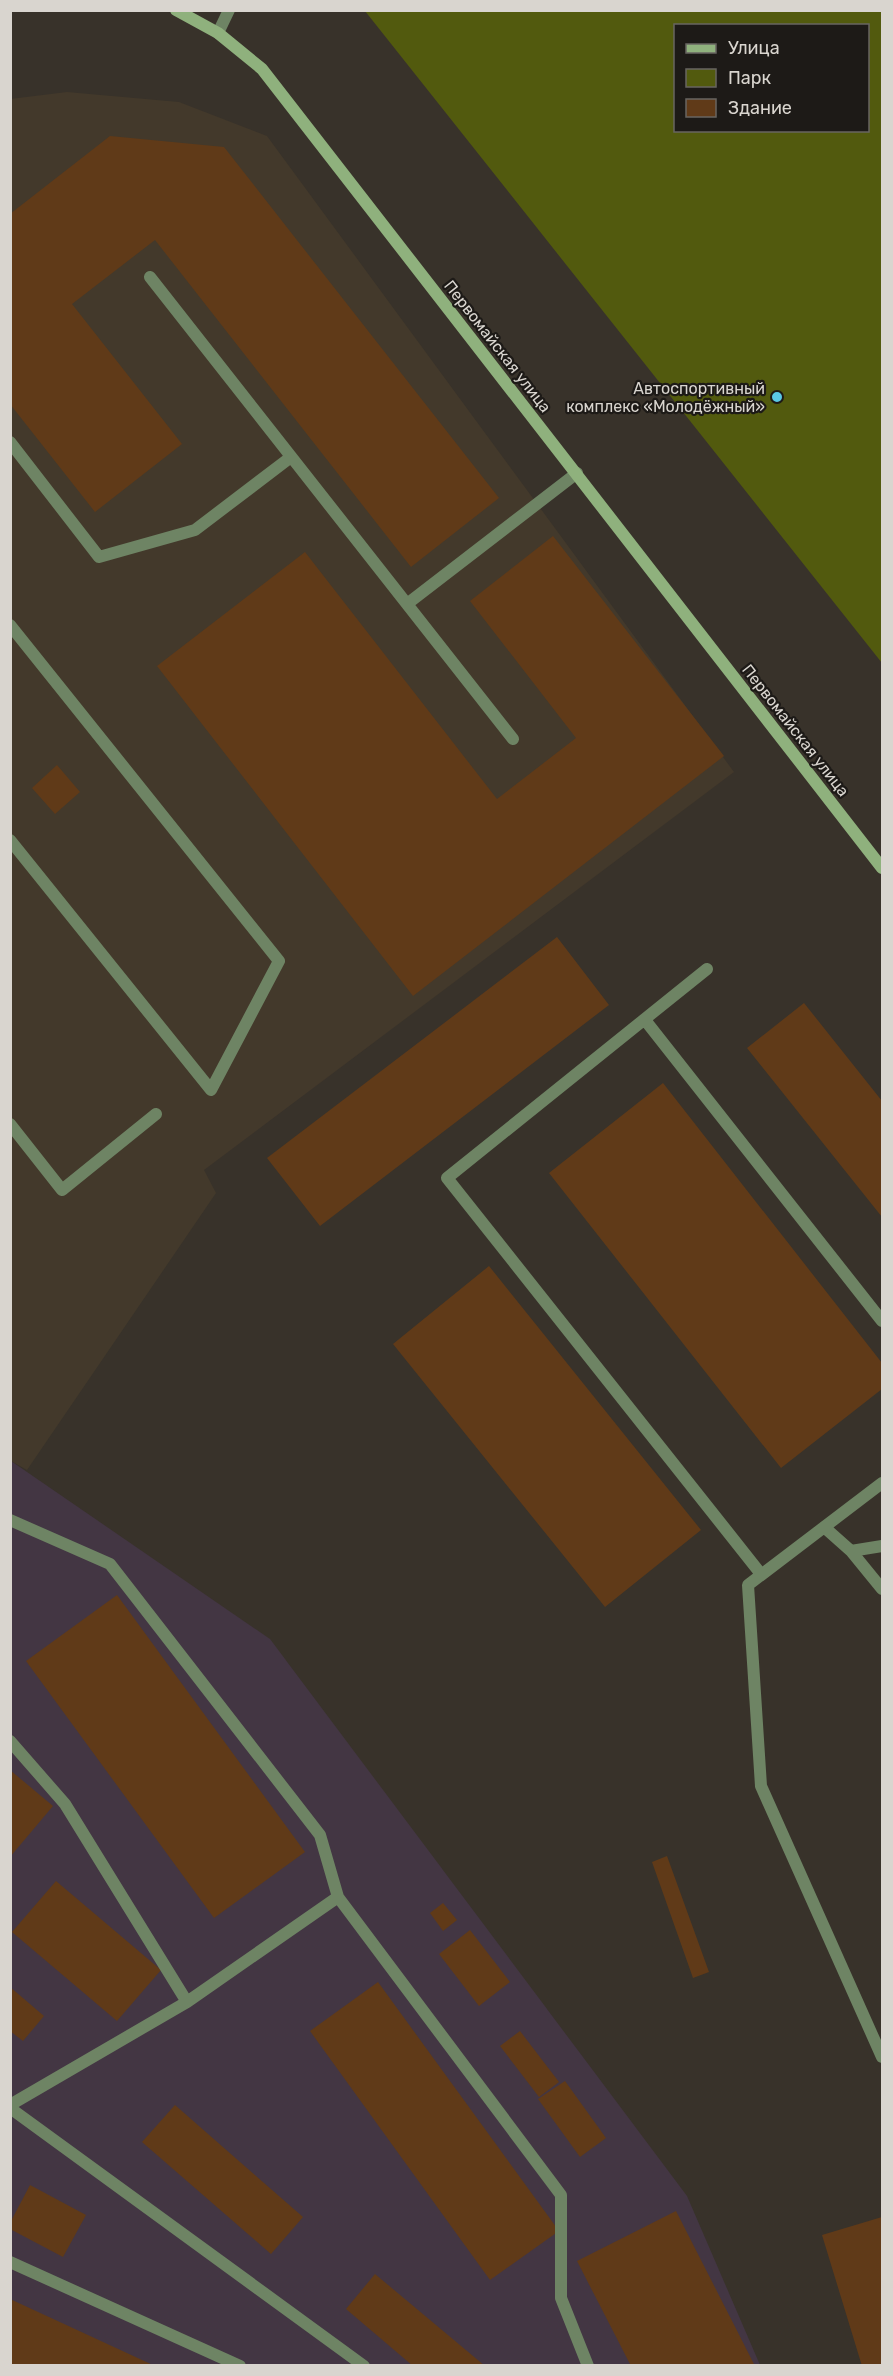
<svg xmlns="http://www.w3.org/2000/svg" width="893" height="2376" font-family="Rubik,sans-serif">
  <rect width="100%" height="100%" fill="#38322a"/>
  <!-- commercial -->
  <path fill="#433643" d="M 11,1461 L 270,1639 L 687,2196 L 760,2365 L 11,2366 Z"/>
  <!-- built -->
  <path fill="#43392b" d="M 67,92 L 179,102 L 267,136 L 734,772 L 204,1170 L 216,1193 L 27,1470 L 11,1461 L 10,99 Z"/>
  <!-- green -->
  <path fill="#525a0e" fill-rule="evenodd" d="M 365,11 L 882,11 L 882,663 ZM 676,26 L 868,26 L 868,130 L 676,130 Z"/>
  <!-- building -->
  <path fill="#603a18" d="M 110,136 L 224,147 L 499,498 L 411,567 L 155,240 L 72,304 L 182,444 L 95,512 L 10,404 L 10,214 Z
    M 553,536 L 724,756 L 413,996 L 157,666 L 305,552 L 497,799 L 576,738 L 470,601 Z
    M 57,765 L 80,792 L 55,814 L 32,788 Z
    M 557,937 L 609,1005 L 320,1226 L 267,1158 Z
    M 804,1003 L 882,1101 L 882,1217 L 747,1048 Z
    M 663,1083 L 882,1363 L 882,1389 L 781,1468 L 549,1173 Z
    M 489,1266 L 701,1530 L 605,1607 L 393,1344 Z
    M 117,1595 L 305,1852 L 214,1918 L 26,1661 Z
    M 10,1770 L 53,1806 L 10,1857 Z
    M 667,1856 L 709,1972 L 693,1978 L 652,1862 Z
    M 56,1881 L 161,1970 L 117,2021 L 12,1932 Z
    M 443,1903 L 457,1920 L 443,1931 L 430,1913 Z
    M 470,1930 L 510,1982 L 479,2006 L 439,1954 Z
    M 378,1982 L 559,2231 L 490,2280 L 310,2031 Z
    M 10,1987 L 44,2016 L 23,2041 L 10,2031 Z
    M 520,2031 L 559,2082 L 539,2097 L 500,2046 Z
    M 565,2081 L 606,2138 L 580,2157 L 538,2099 Z
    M 175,2105 L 303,2217 L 271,2254 L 142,2142 Z
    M 30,2185 L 86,2215 L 63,2257 L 10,2229 L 10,2223 Z
    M 676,2211 L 755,2366 L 631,2366 L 577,2261 Z
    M 882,2217 L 882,2366 L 862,2366 L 822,2235 Z
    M 375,2274 L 485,2366 L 413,2366 L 346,2309 Z
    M 10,2299 L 155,2366 L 10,2366 Z"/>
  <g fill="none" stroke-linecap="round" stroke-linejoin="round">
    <!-- lane -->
    <path stroke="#6e8464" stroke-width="12" d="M 218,33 L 229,10
      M 150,277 L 513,739
      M 10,442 L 99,557 L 195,530 L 291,457
      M 407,604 L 577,473
      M 10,625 L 279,961 L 211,1090 L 10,840
      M 707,969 L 447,1178 L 761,1574
      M 645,1020 L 882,1321
      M 10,1124 L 62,1190 L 156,1114
      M 882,1483 L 748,1585 L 761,1786 L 882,2057
      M 10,1520 L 110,1564 L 320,1835 L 338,1897 L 561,2195 L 561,2298 L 588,2366
      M 824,1527 L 851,1551 L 882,1589
      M 851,1551 L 882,1546
      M 10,1741 L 65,1804 L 187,2002
      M 10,2105 L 187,2002 L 338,1897
      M 10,2108 L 364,2366
      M 10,2262 L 240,2366"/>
    <!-- secondary -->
    <path stroke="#8fb17d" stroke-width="12" d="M 176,10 L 218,33 L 262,69 L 882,868"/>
  </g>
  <!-- markers -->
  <circle fill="#5ac8e5" stroke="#1d1a17" stroke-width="2" cx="777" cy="397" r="6"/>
  <g text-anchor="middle" stroke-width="4.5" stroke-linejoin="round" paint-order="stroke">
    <!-- street labels -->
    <g font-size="16" fill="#d9d5cf" stroke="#1d1a17">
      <text transform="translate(498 346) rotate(52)" y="6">Первомайская улица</text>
      <text transform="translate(796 730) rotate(52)" y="6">Первомайская улица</text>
    </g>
    <!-- poi labels -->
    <g font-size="16" fill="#d9d5cf" stroke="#1d1a17" text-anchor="end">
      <text x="765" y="394">Автоспортивный<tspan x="765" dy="18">комплекс «Молодёжный»</tspan></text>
    </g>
  </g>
  <!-- border -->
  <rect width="893" height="2376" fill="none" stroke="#d9d5cf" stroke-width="24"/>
  <!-- legend -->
  <rect x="674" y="24" width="195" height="108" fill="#1d1a17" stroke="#686561" stroke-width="1.5"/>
  <rect x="686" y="44" width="30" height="9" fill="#8fb17d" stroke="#686561" stroke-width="1.5"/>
  <text x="728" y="54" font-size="18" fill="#d9d5cf">Улица</text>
  <rect x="686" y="69" width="30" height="18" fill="#525a0e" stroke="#686561" stroke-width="1.5"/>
  <text x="728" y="84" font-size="18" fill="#d9d5cf">Парк</text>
  <rect x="686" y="99" width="30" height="18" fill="#603a18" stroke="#686561" stroke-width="1.5"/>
  <text x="728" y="114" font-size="18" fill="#d9d5cf">Здание</text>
</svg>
